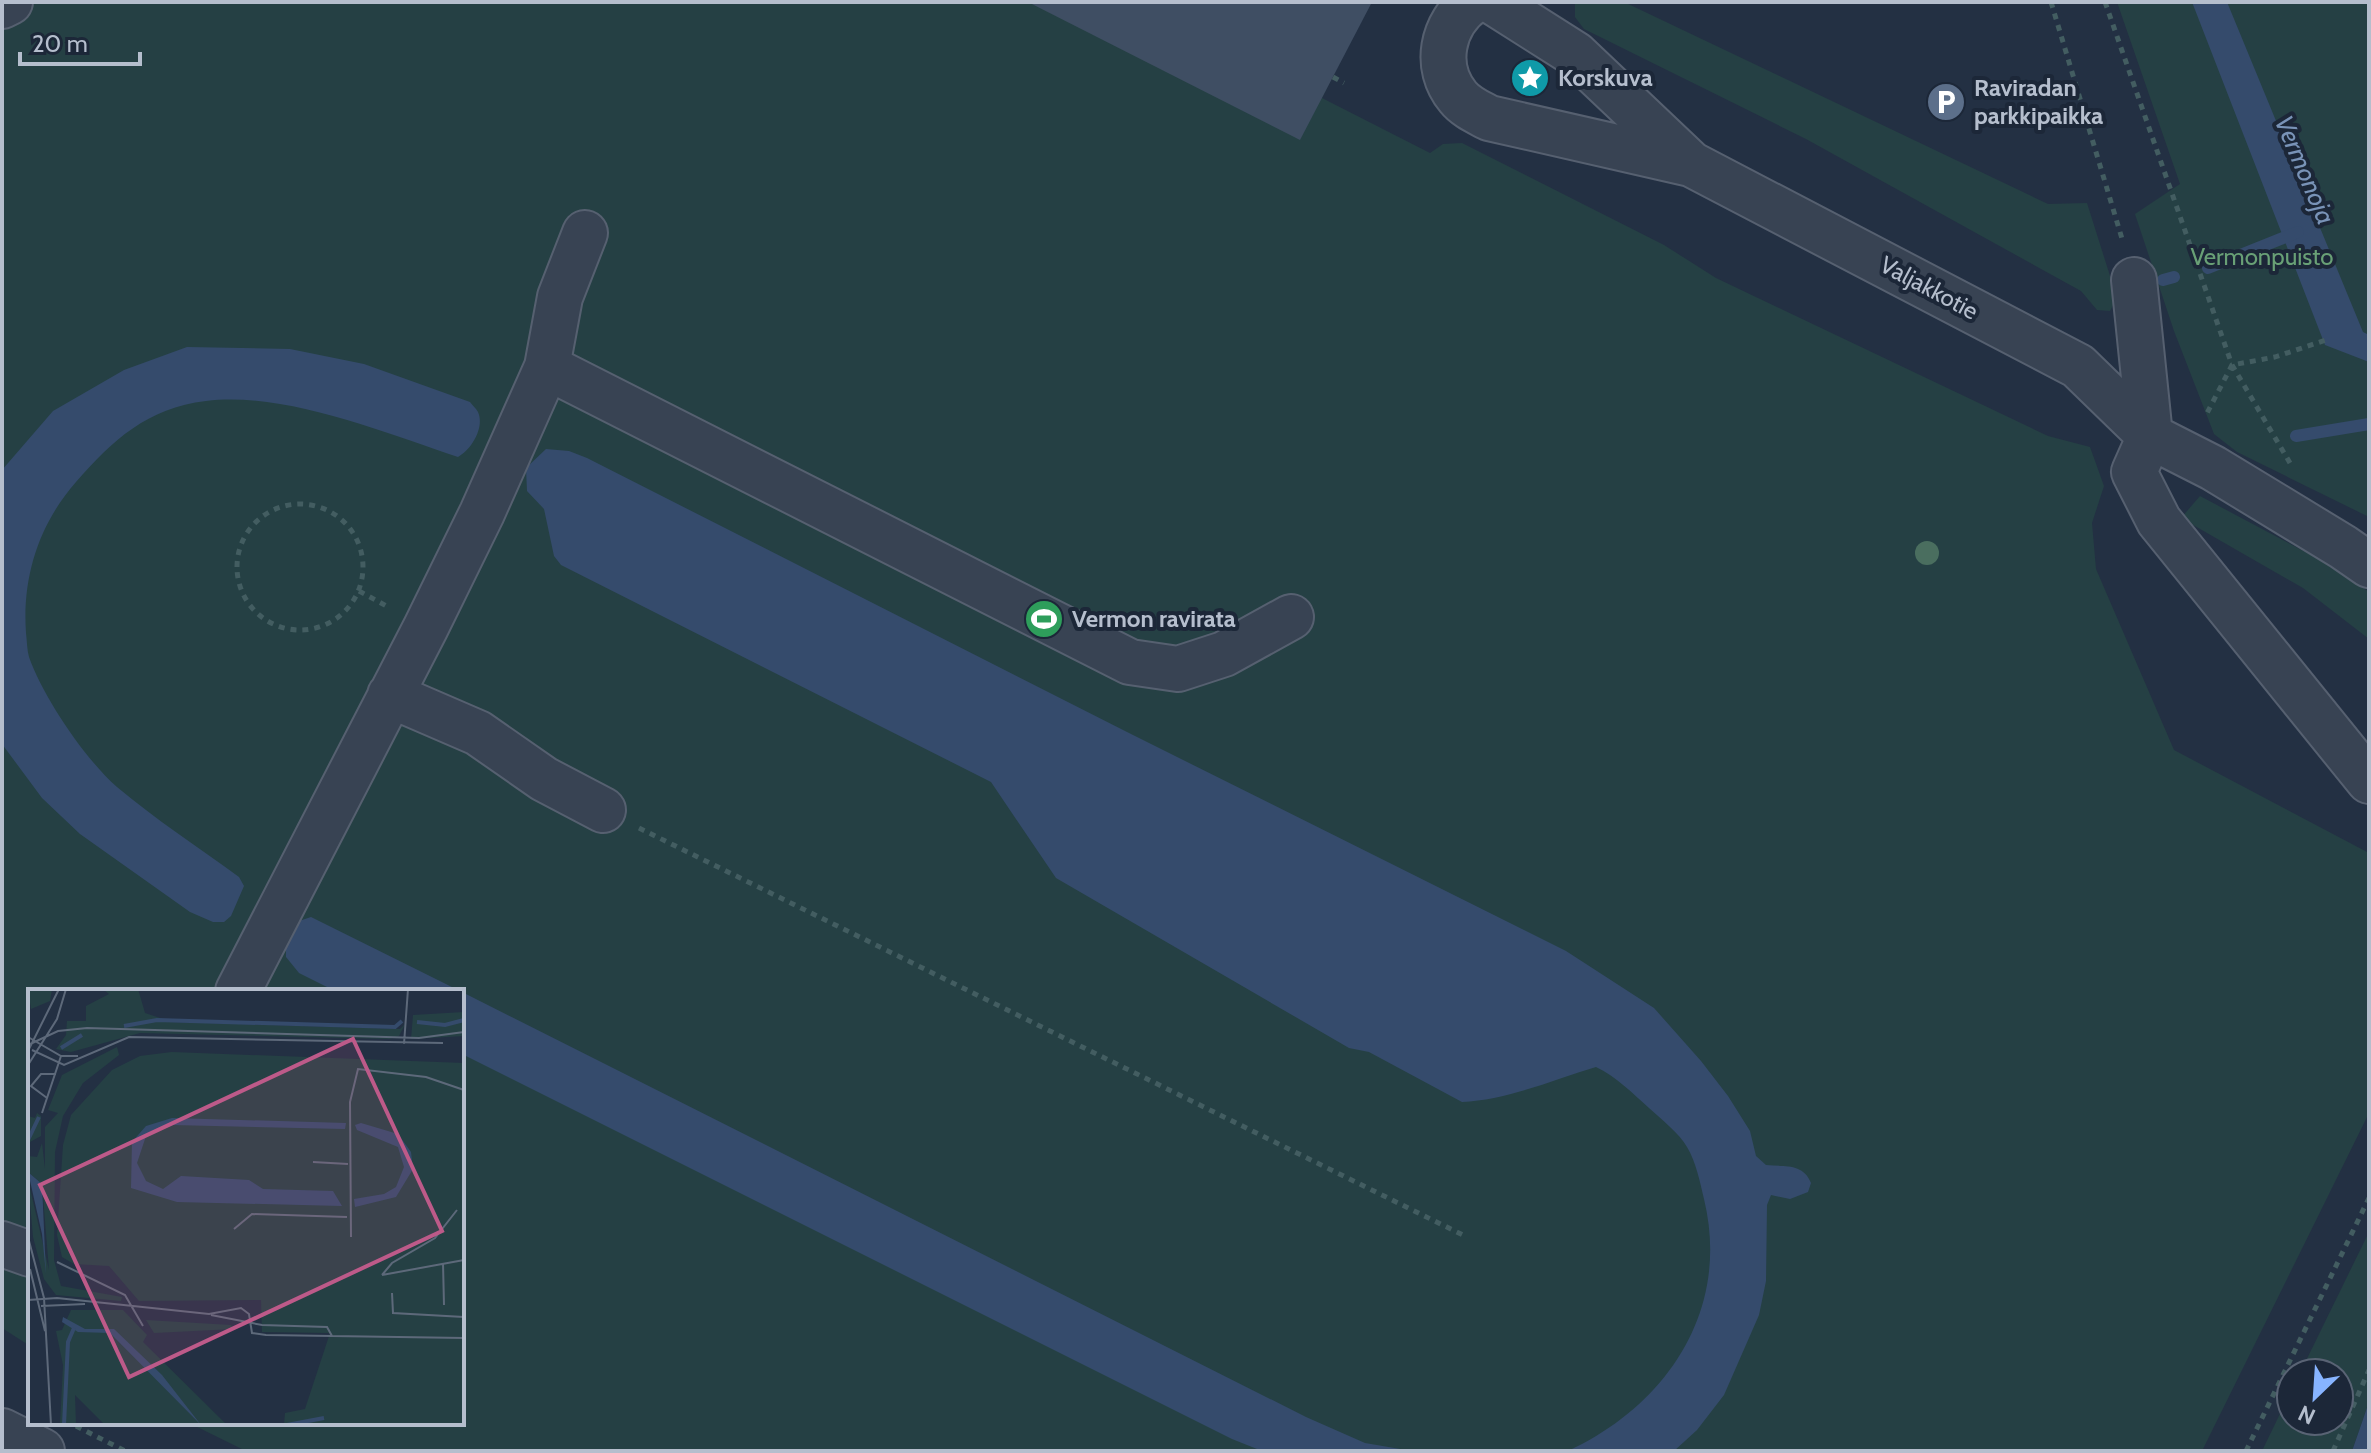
<svg xmlns="http://www.w3.org/2000/svg" width="2371" height="1453" font-family="Cabin,sans-serif">
  <rect width="100%" height="100%" fill="#233043"/>
  <!-- green -->
  <path fill="#254044" d="M 2,2 L 1369,2 L 1322,98 L 1430,153 L 1443,144 L 1462,143 L 1664,245 L 1716,278 L 2048,436 L 2090,447 L 2104,486 L 2092,523 L 2096,569 L 2174,750 L 2369,853 L 2369,1113 L 2202,1451 L 246,1451 L 189,1423 L 462,1423 L 462,991 L 30,991 L 30,1346 L 2,1328 Z
    M 1575,2 L 1624,2 L 2048,204 L 2087,203 L 2117,298 L 2110,311 L 2097,310 L 2081,291 L 1806,139 L 1584,29 L 1575,17 Z
    M 2117,2 L 2369,2 L 2369,517 L 2237,452 L 2214,434 L 2174,331 L 2135,214 L 2180,184 Z
    M 2200,496 L 2328,564 L 2369,592 L 2369,639 L 2303,588 L 2181,518 Z
    M 2369,1232 L 2369,1402 L 2352,1451 L 2262,1451 L 2291,1391 L 2291,1421 L 2339,1421 L 2339,1373 L 2300,1373 Z"/>
  <!-- water -->
  <path fill="#354b6c" d="M 2192,2 L 2227,2 L 2363,332 L 2369,335 L 2369,362 L 2325,345 Z
    M 187,347 L 290,349 L 364,364 L 470,402 C 472,405 476,408 478,412 C 485,428 471,450 458,457 C 385,433 283,391 206,401 C 147,408 113,440 76,482 C 39,524 22,577 26,633 C 27,641 27,650 29,657 C 43,697 85,759 117,787 C 155,819 198,847 239,877 L 244,886 L 231,916 L 224,922 L 213,922 L 190,912 L 80,834 L 42,798 L 2,744 L 2,470 L 53,411 L 124,370 Z
    M 546,449 L 569,451 L 587,458 L 1127,732 L 1566,951 L 1654,1008 L 1701,1061 L 1728,1096 L 1750,1131 L 1756,1156 L 1766,1165 C 1785,1167 1803,1163 1811,1183 L 1808,1192 L 1790,1199 L 1771,1195 L 1767,1205 L 1766,1281 L 1759,1315 L 1724,1395 L 1697,1430 L 1674,1451 L 1568,1451 C 1667,1405 1731,1310 1704,1199 C 1700,1182 1696,1162 1687,1147 C 1679,1133 1661,1119 1649,1108 C 1632,1093 1617,1077 1596,1067 C 1553,1080 1507,1100 1462,1102 L 1369,1052 L 1349,1048 L 1056,878 L 991,782 L 561,565 L 554,556 L 544,509 L 527,491 L 526,468 Z
    M 311,917 L 460,991 L 335,991 L 299,973 L 286,957 L 286,939 L 293,923 Z
    M 462,992 L 1306,1417 L 1365,1443 L 1412,1451 L 1262,1451 L 1232,1439 L 462,1054 Z
    M 2369,1402 L 2369,1451 L 2352,1451 Z"/>
  <g fill="none" stroke-linecap="round" stroke-linejoin="round">
    <!-- stream -->
    <path stroke="#354b6c" stroke-width="12" d="M 2208,268 L 2298,232
      M 2163,280 L 2174,277
      M 2296,436 L 2369,424"/>
  </g>
  <!-- building -->
  <path fill="#3f4e63" d="M 1028,2 L 1372,2 L 1300,140 Z"/>
  <g fill="none" stroke-linecap="round" stroke-linejoin="round">
    <defs>
      <path id="minor" d="M 1472,2 C 1442,24 1433,67 1458,97 C 1466,107 1478,112 1489,118 L 1691,164 L 2078,366 L 2150,436 L 2213,468 L 2343,547 L 2369,565
        M 1493,2 L 1575,54 L 1691,164
        M 2,6 L 10,2
        M 2134,280 L 2150,436 L 2134,472 L 2159,521 L 2369,781
        M 547,367 L 1130,662 L 1178,669 L 1224,654 L 1291,617
        M 390,695 L 478,733 L 544,779 L 603,810
        M 238,991 L 426,627 L 482,513 L 547,367 L 560,297 L 585,233
        M 2,1244 L 30,1254
        M 2,1431 L 42,1451"/>
    </defs>
    <!-- minor casing -->
    <use href="#minor" stroke="#566070" stroke-width="48"/>
    <!-- path -->
    <path stroke="#435d61" stroke-width="5" stroke-dasharray="6 6" stroke-linecap="butt" d="M 2051,2 L 2123,242
      M 2105,2 L 2232,365 L 2205,417
      M 1333,77 L 1344,83
      M 2290,463 L 2232,365 L 2275,357 L 2326,340
      M237 567a63 63 0 1 1 126 0a63 63 0 1 1-126 0Z
      M 359,591 L 390,608
      M 639,828 L 1467,1237
      M 76,1426 L 125,1451
      M 2246,1451 L 2369,1198
      M 2333,1451 L 2369,1370"/>
    <!-- minor -->
    <use href="#minor" stroke="#384353" stroke-width="44"/>
  </g>
  <!-- trees -->
  <circle fill="#4a6e5f" cx="1927" cy="553" r="12"/>
  <!-- icons -->
  <defs>
    <symbol id="sight-disc" viewBox="-11 -11 22 22"><circle r="9.5" fill="#0f9aa8" stroke="#1c2738"/><path d="M0-6L1.8-2.2L6-1.7L2.9 1.2L3.7 5.4L0 3.3L-3.7 5.4L-2.9 1.2L-6-1.7L-1.8-2.2Z" fill="#fff"/></symbol>
    <symbol id="parking-disc" viewBox="-11 -11 22 22"><circle r="9.5" fill="#5c6f8a" stroke="#1c2738"/><path d="M-3.5-5.5H1a3.5 3.5 0 0 1 0 7H-1V5.5H-3.5ZM-1-3.4V-.6H.8a1.4 1.4 0 0 0 0-2.8Z" fill="#fff"/></symbol>
    <symbol id="stadium-disc" viewBox="-11 -11 22 22"><circle r="9.5" fill="#2e9e5b" stroke="#1c2738"/><path d="M0-5a6.5 5 0 1 0 0 10a6.5 5 0 1 0 0-10ZM-3.5-1.8h7v3.6h-7Z" fill="#fff"/></symbol>
  </defs>
  <g fill-rule="evenodd">
    <use href="#sight-disc" x="1508" y="56" width="44" height="44"/>
    <use href="#parking-disc" x="1924" y="80" width="44" height="44"/>
    <use href="#stadium-disc" x="1022" y="597" width="44" height="44"/>
  </g>
  <g text-anchor="middle" stroke-width="8" stroke-linejoin="round" paint-order="stroke">
    <!-- poi labels -->
    <g font-size="24" font-weight="bold" fill="#b5becd" stroke="#1c2738" text-anchor="start">
      <text x="1558" y="86">Korskuva</text>
      <text x="1974" y="96">Raviradan<tspan x="1974" dy="28">parkkipaikka</tspan></text>
      <text x="1072" y="627">Vermon ravirata</text>
    </g>
    <!-- park labels -->
    <g font-size="24" fill="#69a076" stroke="#1c2738">
      <text x="2262" y="265">Vermonpuisto</text>
    </g>
    <!-- street labels -->
    <g font-size="24" fill="#b5becd" stroke="#1c2738">
      <text transform="translate(1929 288) rotate(28)" y="8">Valjakkotie</text>
    </g>
    <!-- water labels -->
    <g font-size="26" font-style="italic" fill="#7993b7" stroke="#1c2738">
      <text transform="translate(2305 170) rotate(67)" y="9">Vermonoja</text>
    </g>
  </g>
  <!-- overview -->
  <g transform="translate(28 989)">
    <rect width="436" height="436" fill="#233043"/>
    <path d="M 0,0 L 24,0 L 22,12 L 3,20 ZM 75,0 L 110,0 L 117,24 L 144,33 L 372,40 L 377,35 L 371,47 L 361,50 L 112,44 L 43,63 L 28,60 L 38,46 L 39,32 L 58,32 L 58,17 L 81,5 ZM 436,23 L 436,47 L 383,50 L 385,26 ZM 89,58 L 91,66 L 55,94 L 35,127 L 27,163 L 26,271 L 33,297 L 94,308 L 93,312 L 28,306 L 16,290 L 5,248 L 0,191 L 21,281 L 14,195 L 0,183 L 0,167 L 9,168 L 14,154 L 17,180 L 17,138 L 30,124 L 20,121 L 34,86 ZM 144,63 L 436,74 L 436,436 L 256,436 L 257,424 L 277,420 L 302,344 L 234,343 L 233,311 L 111,312 L 81,277 L 46,275 L 34,268 L 29,246 L 35,156 L 43,126 L 84,81 L 112,67 ZM 9,124 L 13,127 L 13,147 L 0,154 L 0,127 L 7,129 ZM 43,321 L 95,321 L 119,346 L 115,353 L 199,436 L 77,436 L 47,406 L 48,436 L 32,436 L 35,376 L 28,342 L 34,341 ZM 118,331 L 203,336 L 206,340 L 126,344 Z" fill="#254044"/>
    <path d="M 144,129 L 318,134 L 317,140 L 145,136 L 118,147 L 109,174 L 118,192 L 135,200 L 153,187 L 221,191 L 235,200 L 305,202 L 314,217 L 149,213 L 103,199 L 104,153 L 118,137 ZM 333,134 L 370,145 L 383,163 L 385,180 L 368,208 L 327,218 L 326,210 L 356,205 L 368,198 L 376,178 L 370,158 L 329,141 L 327,136 ZM 0,183 L 14,195 L 18,285 L 14,245 ZM 35,328 L 57,340 L 86,340 L 134,386 L 173,436 L 82,344 L 50,343 L 34,333 Z" fill="#354b6c"/>
    <path fill="none" stroke="#354b6c" stroke-width="4" d="M 389,33 L 417,36 L 436,31M 96,37 L 129,31 L 367,38 L 374,32M 33,59 L 54,46M 0,151 L 11,128M 36,436 L 40,353 L 46,339M 259,436 L 296,429"/>
    <path fill="none" stroke="#5d697a" stroke-width="2" d="M 0,48 L 33,67 L 50,67M 376,55 L 380,0M 0,56 L 30,42 L 59,39 L 391,49 L 436,43M 4,61 L 36,76 L 101,48 L 415,54M 0,62 L 31,0M 0,76 L 29,30 L 38,0M 19,109 L 3,97 L 13,85 L 28,85M 14,124 L 33,67M 285,173 L 320,175M 206,240 L 224,225 L 319,228M 0,248 L 16,309 L 23,436M 323,248 L 322,113 L 330,80 L 398,88 L 436,101M 29,273 L 97,306 L 115,337M 415,274 L 416,316M 2,280 L 17,342M 354,286 L 364,274 L 407,249 L 429,221M 354,286 L 436,271M 364,304 L 365,324 L 436,328M 0,311 L 29,309 L 181,325 L 213,319 L 221,325 L 224,344 L 238,346 L 436,349M 13,317 L 57,315M 183,326 L 234,336 L 299,338 L 304,347"/>
    <path fill="#bd5a89" fill-opacity="0.15" stroke="#bd5a89" stroke-width="4" d="M 325,50 L 414,242 L 101,388 L 12,196 Z"/>
    <rect width="436" height="436" fill="none" stroke="#b5becd" stroke-width="4"/>
  </g>
  <!-- border -->
  <rect width="2371" height="1453" fill="none" stroke="#b5becd" stroke-width="8"/>
  <!-- north arrow -->
  <g transform="translate(2315 1397) rotate(205)"><circle r="38" fill="#1c2738" stroke="#596374" stroke-width="2"/>
  <path d="M0-6L14 30L0 20L-14 30Z" fill="#87b4ff"/>
  <text y="-12" font-size="22" font-weight="bold" text-anchor="middle" fill="#b5becd">N</text>
  </g>
  <!-- scale -->
  <path d="M20 52v12h120v-12" fill="none" stroke="#b5becd" stroke-width="4"/>
  <text x="32" y="52" font-size="24" fill="#b5becd" stroke="#1c2738" stroke-width="6" paint-order="stroke">20 m</text>
</svg>
